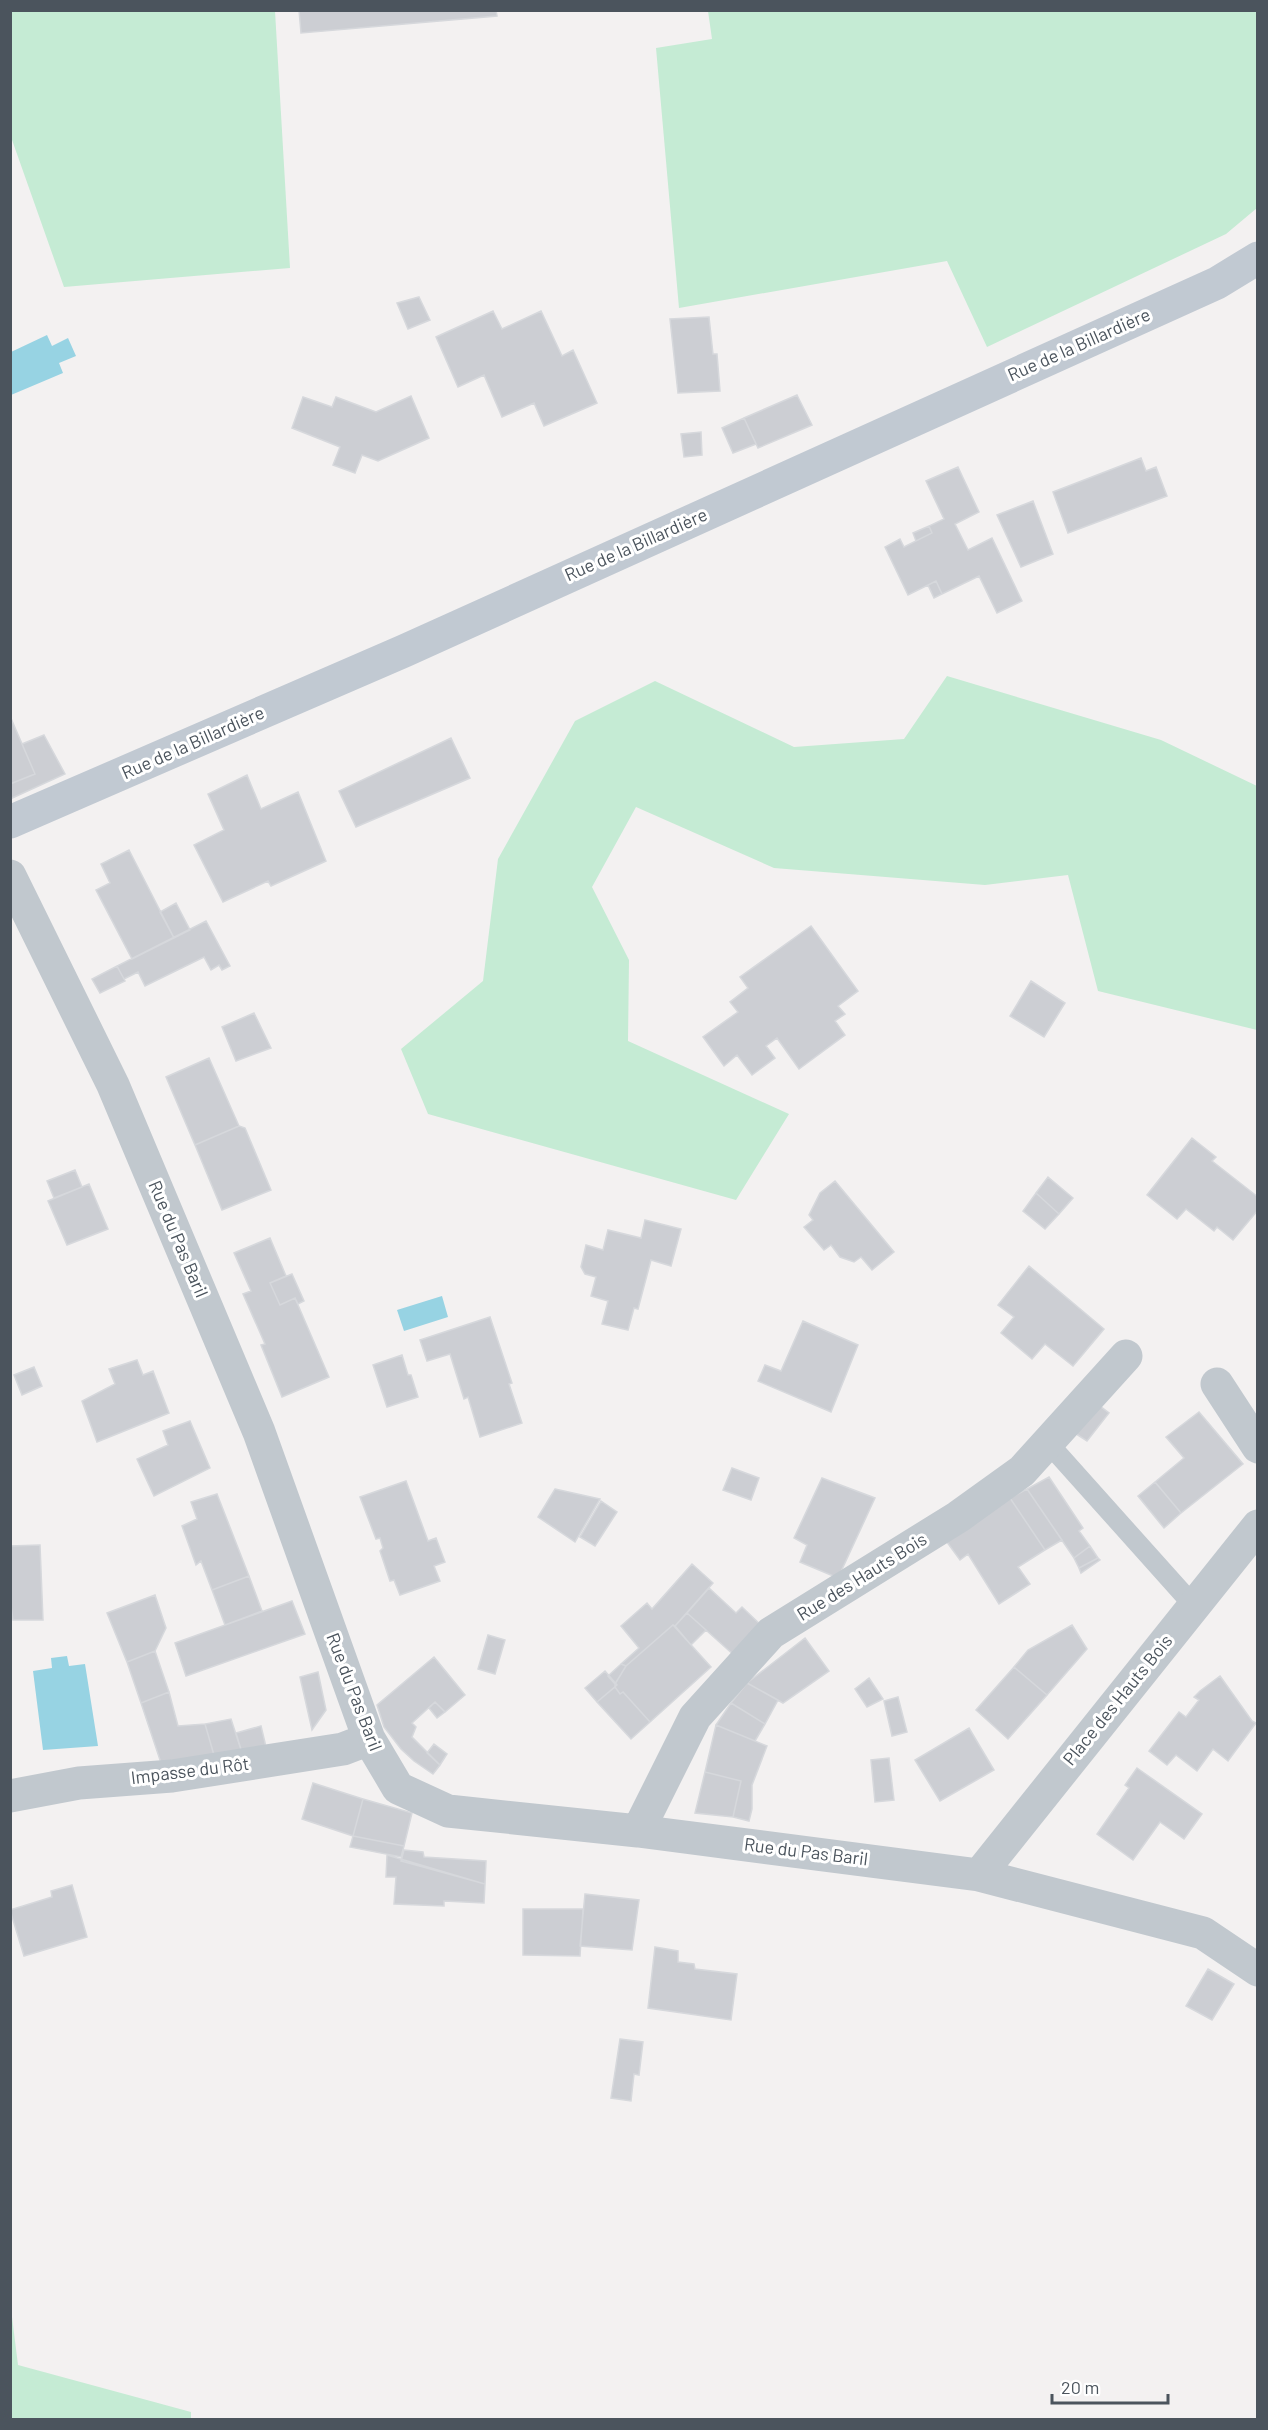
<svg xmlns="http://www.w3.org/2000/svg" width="1268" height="2430" font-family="Barlow,sans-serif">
  <rect width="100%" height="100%" fill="#f3f1f1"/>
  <!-- green -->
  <path fill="#c5ebd4" d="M 11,10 L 275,11 L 290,268 L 64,287 L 11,137 Z
    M 708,11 L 1257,11 L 1257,208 L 1226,234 L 987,347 L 947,261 L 679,308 L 656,48 L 712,39 Z
    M 947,676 L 1161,740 L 1257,786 L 1257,1030 L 1098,991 L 1068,875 L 985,885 L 774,868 L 636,807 L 592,887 L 629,960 L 628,1041 L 789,1114 L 736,1200 L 428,1114 L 401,1049 L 483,981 L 498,859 L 575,721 L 655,681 L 794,747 L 904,739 Z
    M 11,2309 L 18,2365 L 191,2412 L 191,2419 L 11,2419 Z"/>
  <!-- water -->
  <path fill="#97d3e3" d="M 47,335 L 52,346 L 68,338 L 76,356 L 59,363 L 63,373 L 11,395 L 11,352 Z
    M 442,1296 L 448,1317 L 404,1331 L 397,1310 Z
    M 67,1656 L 69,1666 L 85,1664 L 98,1746 L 43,1750 L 33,1671 L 52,1668 L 51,1658 Z"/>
  <!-- building -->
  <path fill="#ccced3" stroke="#d6d8dc" stroke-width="1.5" d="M 299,10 L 496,10 L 497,16 L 301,33 Z
    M 419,297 L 430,320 L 408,329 L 397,303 Z
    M 493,311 L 502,329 L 541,311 L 562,356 L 573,350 L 597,403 L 544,426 L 534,403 L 502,417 L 484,375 L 458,387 L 436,337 Z
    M 709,317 L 713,354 L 717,354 L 720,391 L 678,393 L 670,319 Z
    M 797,395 L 812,425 L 758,448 L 744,418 Z
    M 411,396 L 429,438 L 378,461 L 362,455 L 355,473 L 333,465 L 340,447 L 292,428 L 303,397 L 332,407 L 336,397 L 376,412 Z
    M 744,418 L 756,444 L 733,453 L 722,428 Z
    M 701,432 L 702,455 L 684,457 L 681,434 Z
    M 1141,458 L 1146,471 L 1156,467 L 1167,496 L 1068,533 L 1053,492 Z
    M 958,467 L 979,512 L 955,524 L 968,550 L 992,538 L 1022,601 L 997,613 L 979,576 L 942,594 L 936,581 L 908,595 L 885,547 L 900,539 L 904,547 L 932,533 L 929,526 L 944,519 L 926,481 Z
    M 1033,501 L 1053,554 L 1021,567 L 997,515 Z
    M 929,526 L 932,533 L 916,541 L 913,533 Z
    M 936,581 L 942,594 L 934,598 L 928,585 Z
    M 10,716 L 35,774 L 10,784 Z
    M 44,735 L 65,774 L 10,799 L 10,784 L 35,774 L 22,744 Z
    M 451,738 L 470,778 L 356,827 L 339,791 Z
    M 247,775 L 261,809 L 298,792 L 326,861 L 271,886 L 268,881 L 223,902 L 194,845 L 224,830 L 208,794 Z
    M 129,850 L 174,938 L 132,959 L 96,890 L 110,883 L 101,864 Z
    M 176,903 L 190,930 L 174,938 L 160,912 Z
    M 206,921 L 230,966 L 222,970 L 219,965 L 211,970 L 204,957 L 145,986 L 138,972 L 124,979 L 117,966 Z
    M 811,926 L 858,991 L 838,1006 L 845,1014 L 835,1021 L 845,1035 L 799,1069 L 777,1038 L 766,1046 L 775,1058 L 752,1075 L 737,1055 L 724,1066 L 703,1037 L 738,1012 L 730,1002 L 748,988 L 740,977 Z
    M 117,966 L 125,981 L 100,993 L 92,979 Z
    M 1031,981 L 1065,1003 L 1044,1037 L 1010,1016 Z
    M 254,1013 L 271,1048 L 236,1061 L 222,1027 Z
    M 209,1058 L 239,1126 L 195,1145 L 166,1077 Z
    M 239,1126 L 245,1128 L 271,1190 L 222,1210 L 195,1145 Z
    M 1192,1138 L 1216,1157 L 1212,1161 L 1258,1197 L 1258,1210 L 1233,1240 L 1217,1227 L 1214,1231 L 1186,1209 L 1177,1219 L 1147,1195 Z
    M 75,1170 L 82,1187 L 54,1198 L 47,1181 Z
    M 1048,1177 L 1073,1198 L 1059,1214 L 1036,1193 Z
    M 835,1181 L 894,1252 L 872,1270 L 861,1257 L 854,1262 L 840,1257 L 831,1245 L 824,1250 L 804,1227 L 813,1220 L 809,1215 L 820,1193 Z
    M 89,1184 L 108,1229 L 67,1245 L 48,1201 Z
    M 1036,1193 L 1059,1214 L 1045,1229 L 1023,1211 Z
    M 645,1220 L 681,1229 L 671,1266 L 651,1260 L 638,1309 L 634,1308 L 628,1330 L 602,1324 L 608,1301 L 591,1296 L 596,1277 L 585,1274 L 581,1267 L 586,1245 L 603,1250 L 608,1230 L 641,1238 Z
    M 270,1238 L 286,1276 L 270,1283 L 280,1305 L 295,1298 L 329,1377 L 282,1397 L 261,1345 L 265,1344 L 243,1294 L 251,1291 L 234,1253 Z
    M 1029,1266 L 1104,1329 L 1073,1366 L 1045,1344 L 1032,1359 L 1001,1333 L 1014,1317 L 998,1305 Z
    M 292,1274 L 304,1301 L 298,1304 L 295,1298 L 280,1305 L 270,1283 Z
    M 490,1317 L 512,1383 L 509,1384 L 522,1423 L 480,1437 L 468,1397 L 464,1399 L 450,1354 L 427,1361 L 420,1340 Z
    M 803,1321 L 858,1345 L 831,1412 L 758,1381 L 765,1365 L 781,1371 Z
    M 402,1355 L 408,1375 L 411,1375 L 418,1397 L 387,1407 L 373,1365 Z
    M 137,1360 L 143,1375 L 153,1371 L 169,1413 L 97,1442 L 82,1401 L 115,1384 L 109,1369 Z
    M 34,1367 L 42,1386 L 22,1395 L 14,1375 Z
    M 1092,1400 L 1109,1413 L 1087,1441 L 1070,1430 Z
    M 1199,1412 L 1243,1464 L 1181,1513 L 1155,1482 L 1184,1458 L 1166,1437 Z
    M 190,1421 L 210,1468 L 154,1496 L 137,1459 L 168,1445 L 163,1431 Z
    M 732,1468 L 759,1478 L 751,1500 L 723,1490 Z
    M 1049,1477 L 1083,1528 L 1079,1531 L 1090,1546 L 1074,1558 L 1027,1489 Z
    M 822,1478 L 875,1498 L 838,1578 L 800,1562 L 807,1545 L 794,1538 Z
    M 406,1481 L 428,1541 L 436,1538 L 445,1562 L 434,1566 L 440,1581 L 400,1595 L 394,1580 L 390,1581 L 380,1551 L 383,1548 L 380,1538 L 376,1539 L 360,1497 Z
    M 1155,1482 L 1181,1513 L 1164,1528 L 1138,1496 Z
    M 555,1489 L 600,1499 L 575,1542 L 538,1517 Z
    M 1027,1489 L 1062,1540 L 1045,1550 L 1010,1498 Z
    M 217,1494 L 249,1576 L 212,1590 L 201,1561 L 196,1565 L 182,1526 L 197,1519 L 191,1502 Z
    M 1010,1498 L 1045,1550 L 1018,1567 L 1030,1584 L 999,1604 L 968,1554 L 960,1560 L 941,1534 Z
    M 601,1501 L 617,1512 L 595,1546 L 580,1537 Z
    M 40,1545 L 43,1620 L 13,1620 L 10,1598 L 10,1546 Z
    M 1090,1546 L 1098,1558 L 1079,1568 L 1074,1558 Z
    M 1098,1558 L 1100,1560 L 1081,1573 L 1079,1568 Z
    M 692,1564 L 713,1583 L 675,1626 L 673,1625 L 626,1666 L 621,1664 L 639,1648 L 621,1626 L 647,1603 L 652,1609 Z
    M 249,1576 L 262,1611 L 225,1625 L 212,1590 Z
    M 709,1588 L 736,1613 L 742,1607 L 763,1627 L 736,1657 L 687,1613 Z
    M 155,1595 L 166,1628 L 155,1651 L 127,1662 L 107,1613 Z
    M 292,1601 L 305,1634 L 186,1676 L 175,1643 Z
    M 687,1613 L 706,1630 L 691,1645 L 675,1626 Z
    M 673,1625 L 711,1667 L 650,1722 L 623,1692 L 620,1694 L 615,1687 L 615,1684 L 626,1666 Z
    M 1072,1625 L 1087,1649 L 1047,1695 L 1014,1667 L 1028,1650 Z
    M 488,1635 L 505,1640 L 495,1674 L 478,1669 Z
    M 805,1638 L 829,1671 L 783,1703 L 747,1683 Z
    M 155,1651 L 169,1692 L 141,1703 L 127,1662 Z
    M 434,1657 L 465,1695 L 445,1712 L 435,1702 L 412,1723 L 416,1727 L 412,1737 L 440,1765 L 433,1774 L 414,1761 L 401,1749 L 384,1727 L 377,1705 Z
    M 621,1664 L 626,1666 L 615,1684 L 608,1676 Z
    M 1014,1667 L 1047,1695 L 1008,1739 L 976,1710 Z
    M 605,1671 L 617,1685 L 597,1702 L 585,1688 Z
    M 318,1672 L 326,1710 L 312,1730 L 300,1677 Z
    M 1220,1676 L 1252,1721 L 1256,1723 L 1228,1761 L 1213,1749 L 1197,1771 L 1176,1755 L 1167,1765 L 1149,1751 L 1179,1712 L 1186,1717 L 1199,1700 L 1194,1697 L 1200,1691 Z
    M 869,1678 L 883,1699 L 867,1707 L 855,1689 Z
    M 747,1683 L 778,1700 L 765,1724 L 731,1703 Z
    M 615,1687 L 620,1694 L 623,1692 L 650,1722 L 631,1739 L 597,1702 Z
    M 169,1692 L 178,1726 L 205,1724 L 216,1762 L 162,1766 L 141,1703 Z
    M 898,1697 L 907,1732 L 892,1736 L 884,1701 Z
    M 435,1702 L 445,1712 L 437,1718 L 429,1708 Z
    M 731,1703 L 765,1724 L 755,1741 L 716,1725 Z
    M 231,1719 L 243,1756 L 216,1762 L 205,1724 Z
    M 716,1725 L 767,1746 L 752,1785 L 752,1809 L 749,1821 L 733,1817 L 741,1781 L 705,1772 Z
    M 261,1726 L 267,1751 L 243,1756 L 236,1733 Z
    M 969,1728 L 994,1770 L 940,1801 L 915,1760 Z
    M 434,1744 L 447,1754 L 440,1765 L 427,1753 Z
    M 889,1758 L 894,1800 L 875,1802 L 871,1760 Z
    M 1137,1768 L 1202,1814 L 1184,1839 L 1160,1822 L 1133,1860 L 1097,1834 L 1129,1788 L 1125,1785 Z
    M 705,1772 L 741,1781 L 733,1817 L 695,1813 Z
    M 313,1783 L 363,1799 L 353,1836 L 302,1819 Z
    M 363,1799 L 412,1813 L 404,1846 L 353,1836 Z
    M 353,1836 L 404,1846 L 401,1857 L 350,1847 Z
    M 404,1850 L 423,1852 L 424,1857 L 486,1861 L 485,1884 L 401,1861 Z
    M 387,1855 L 485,1884 L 484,1903 L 444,1901 L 444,1906 L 394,1904 L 396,1877 L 386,1877 Z
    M 72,1885 L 87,1937 L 24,1956 L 10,1910 L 52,1897 L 51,1891 Z
    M 585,1894 L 639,1900 L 632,1950 L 580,1946 Z
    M 523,1909 L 583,1909 L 580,1956 L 523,1955 Z
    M 655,1947 L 678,1951 L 678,1962 L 694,1964 L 695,1969 L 737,1974 L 731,2020 L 648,2008 Z
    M 1208,1969 L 1234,1984 L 1212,2020 L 1186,2006 Z
    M 620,2039 L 643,2042 L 639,2075 L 634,2074 L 631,2101 L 611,2098 Z"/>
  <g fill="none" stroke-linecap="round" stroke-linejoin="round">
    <!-- lane -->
    <path stroke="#c1c8ce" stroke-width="20" d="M 1049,1444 L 1194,1606"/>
    <!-- street -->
    <path stroke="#c1c8ce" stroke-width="33" d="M 10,876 L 113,1085 L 259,1432 L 369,1739 L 398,1788 L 448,1811 L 638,1831 L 979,1875 L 1203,1933 L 1258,1970
      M 1217,1384 L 1258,1447
      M 10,1796 L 79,1783 L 172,1776 L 343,1749 L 369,1739
      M 638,1831 L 695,1717 L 771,1633 L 958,1517 L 1022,1471 L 1126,1356
      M 979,1875 L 1258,1526"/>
    <!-- secondary -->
    <path stroke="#c1c9d2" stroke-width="33" d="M 10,822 L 404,651 L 1217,283 L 1258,258"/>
  </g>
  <g text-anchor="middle" stroke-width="6" stroke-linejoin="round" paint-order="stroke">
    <!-- street labels -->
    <g font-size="18" fill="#4b545d" stroke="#fff">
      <text transform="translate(1079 345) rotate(-24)" y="6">Rue de la Billardière</text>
      <text transform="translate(636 545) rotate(-24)" y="6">Rue de la Billardière</text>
      <text transform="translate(193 743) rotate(-24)" y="6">Rue de la Billardière</text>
      <text transform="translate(178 1239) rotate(67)" y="6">Rue du Pas Baril</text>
      <text transform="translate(862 1577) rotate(-32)" y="6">Rue des Hauts Bois</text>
      <text transform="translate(354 1692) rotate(69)" y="6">Rue du Pas Baril</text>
      <text transform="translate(1118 1700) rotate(-51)" y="6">Place des Hauts Bois</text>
      <text transform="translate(190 1771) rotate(-7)" y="6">Impasse du Rôt</text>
      <text transform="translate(806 1852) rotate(7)" y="6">Rue du Pas Baril</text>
    </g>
  </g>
  <!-- border -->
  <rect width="1268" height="2430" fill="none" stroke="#4b545d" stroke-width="24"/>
  <!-- scale -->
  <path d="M1052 2394v9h116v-9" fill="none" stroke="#4b545d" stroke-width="3"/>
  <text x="1061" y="2394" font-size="18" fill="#4b545d" stroke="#ffffff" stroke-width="4.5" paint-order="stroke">20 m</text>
</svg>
